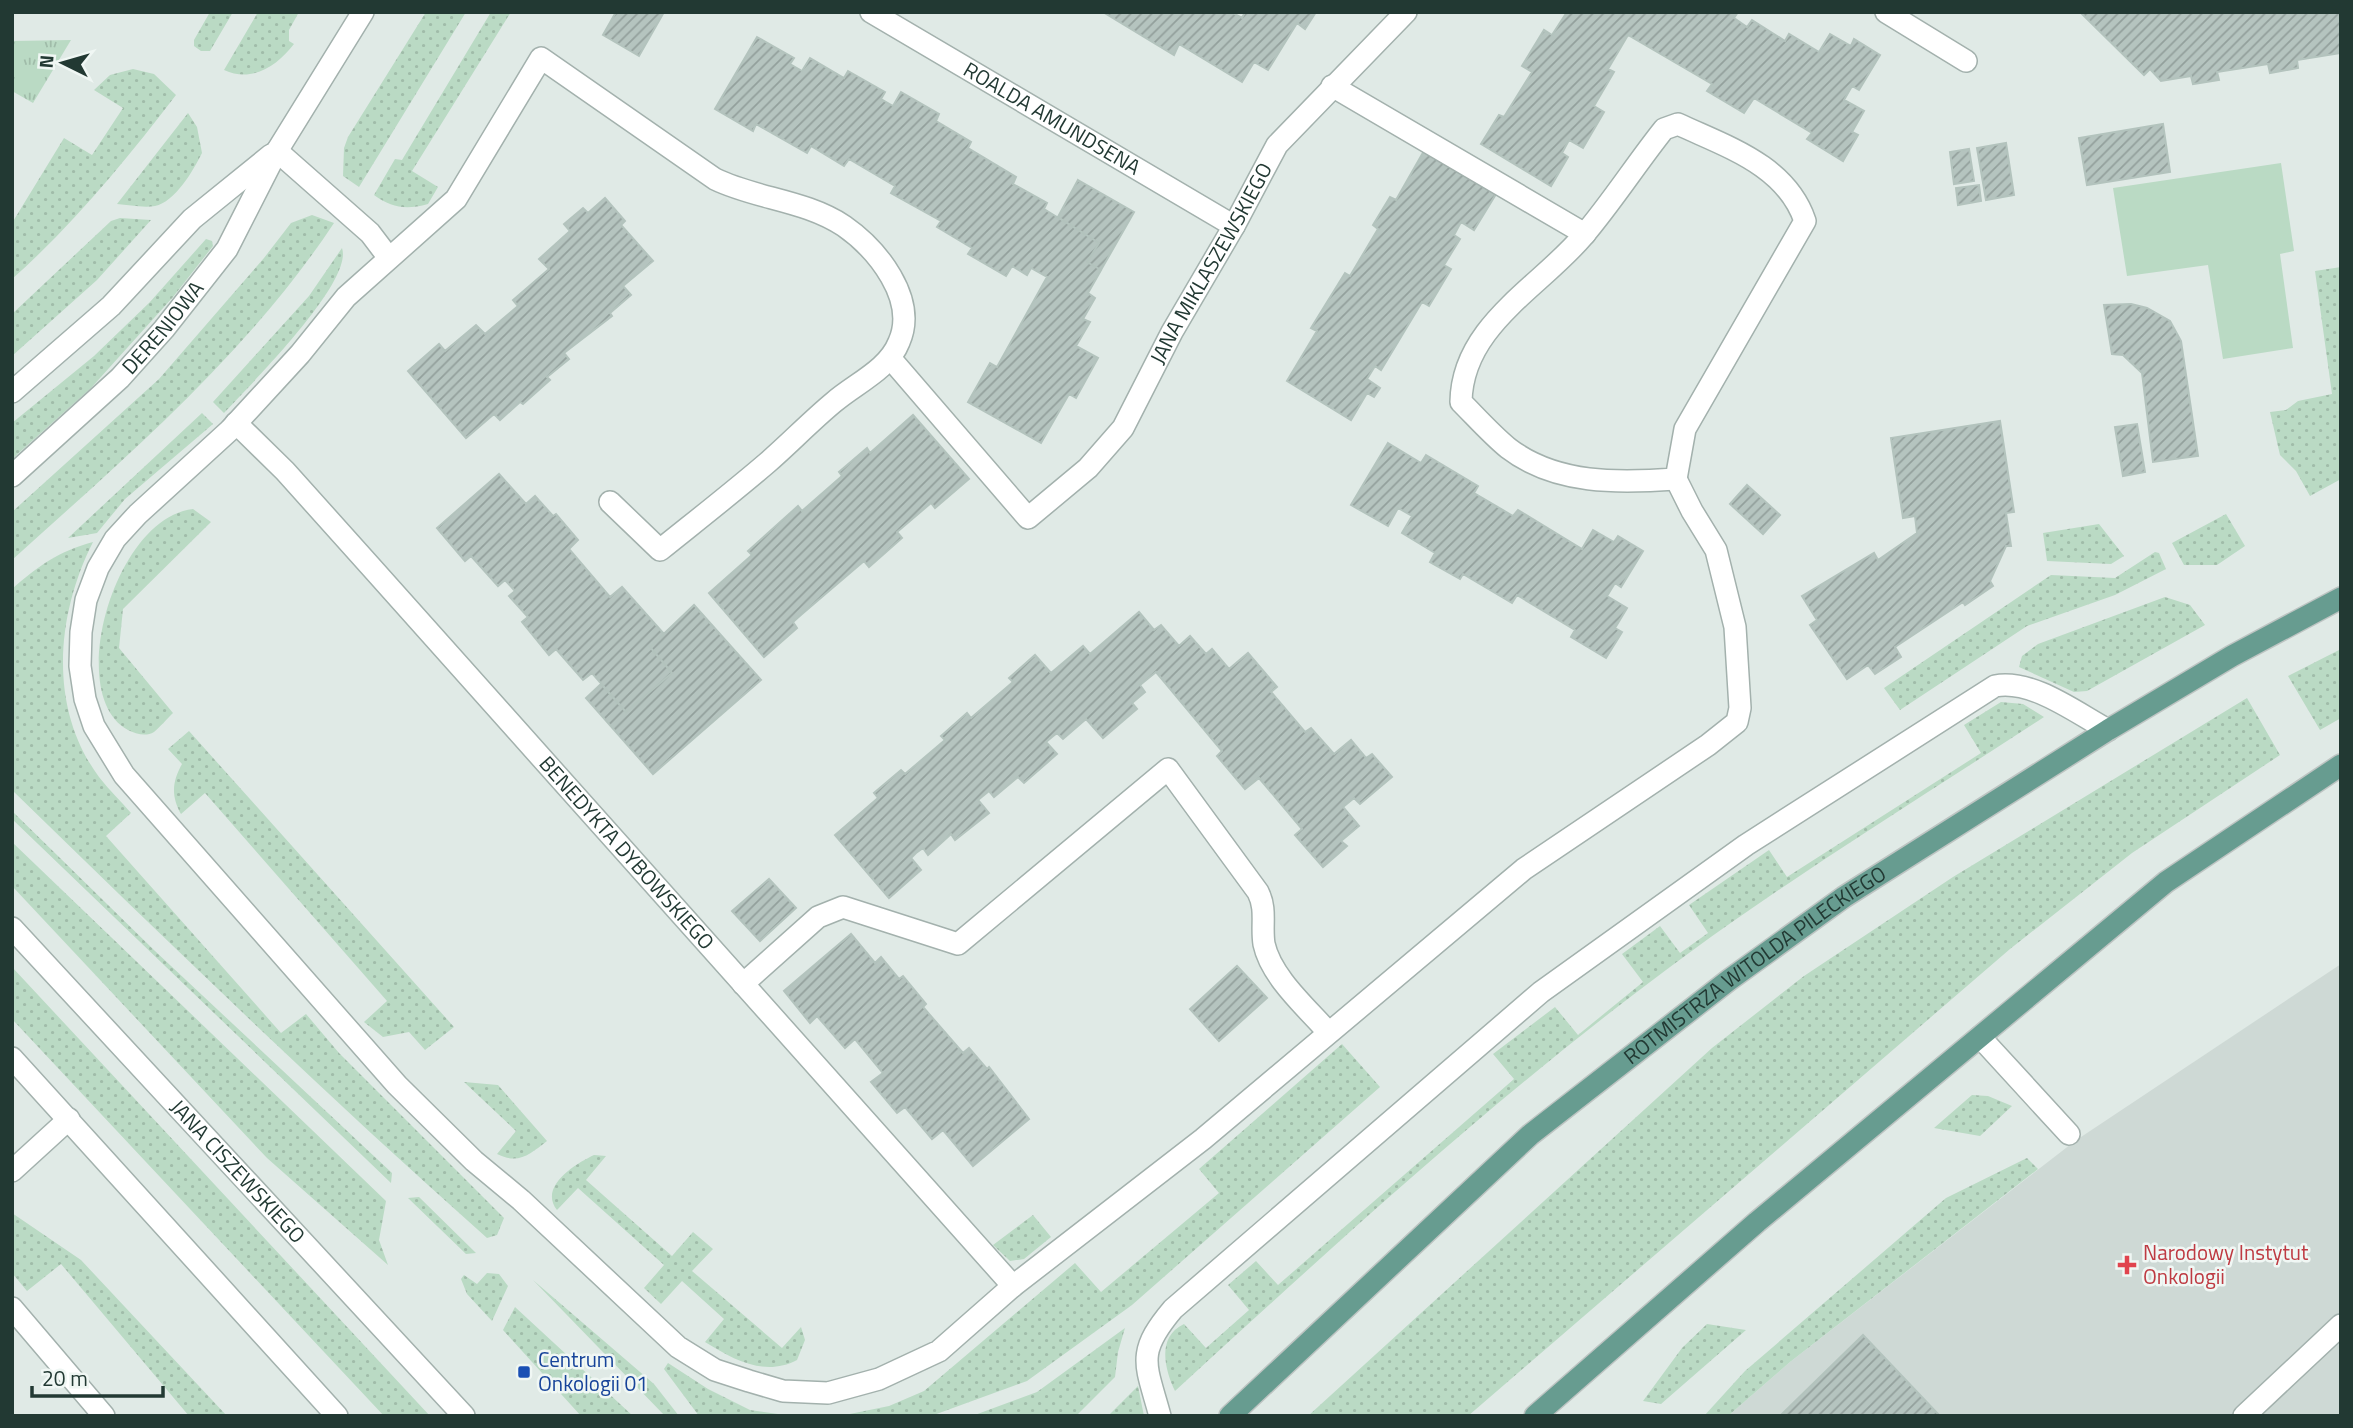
<svg xmlns="http://www.w3.org/2000/svg" width="2353" height="1428" font-family="'Titillium Web',sans-serif">
  <defs>
    <pattern id="grass-dots" width="8" height="8" patternUnits="userSpaceOnUse" patternTransform="scale(1.75)"><rect width="8" height="8" fill="#badac4"/><path d="M2 2h.1M6 6h.1" fill="none" stroke="#a0bca9" stroke-width="1.8" stroke-linecap="round"/></pattern>
    <pattern id="park-tufts" width="24" height="20" patternUnits="userSpaceOnUse" patternTransform="scale(1.75)"><rect width="24" height="20" fill="#badac4"/><path d="M3 7l-1-3M5 7V3M7 7l1-3M15 17l-1-3M17 17v-4M19 17l1-3" fill="none" stroke="#a0bca9"/></pattern>
    <pattern id="building-hatch" width="6" height="6" patternUnits="userSpaceOnUse" patternTransform="scale(1.75)"><rect width="6" height="6" fill="#b5c4bf"/><path d="M-1 1l2-2M0 6l6-6M5 7l2-2" fill="none" stroke="#93a09c"/></pattern>
  </defs>
  <rect width="100%" height="100%" fill="#e0eae6"/>
  <!-- built -->
  <path fill="#ced9d5" d="M 2341,964 L 2341,1416 L 1728,1416 L 1790,1362 L 2075,1141 Z"/>
  <!-- grass -->
  <path fill="url(#grass-dots)" d="M 210,12 L 233,12 L 210,51 L 201,51 L 194,46 L 194,40 Z
    M 258,12 L 299,12 L 289,30 L 289,41 L 294,44 C 277,66 252,83 224,70 Z
    M 426,12 L 466,12 L 359,187 L 343,176 L 344,148 L 348,137 Z
    M 491,12 L 511,12 L 412,171 L 438,187 L 428,204 C 406,210 392,208 374,195 L 395,159 L 402,160 Z
    M 133,69 L 154,74 L 176,95 C 126,160 74,224 12,279 L 12,223 L 64,138 L 92,155 L 123,108 L 94,90 L 110,75 Z
    M 188,113 L 197,127 L 202,153 C 193,171 175,202 155,206 C 143,208 129,205 117,204 Z
    M 312,215 L 334,223 C 248,353 127,456 12,560 L 12,512 L 159,379 L 264,258 L 291,223 Z
    M 120,218 L 151,220 L 97,280 L 12,356 L 12,314 L 111,221 Z
    M 206,239 L 212,241 L 213,246 L 173,297 L 91,388 L 12,459 L 12,423 L 94,356 L 150,302 Z
    M 342,248 C 354,282 249,386 224,413 L 213,402 L 309,296 Z
    M 2341,267 L 2341,479 L 2310,496 L 2296,471 L 2280,455 L 2270,412 L 2286,410 L 2298,401 L 2332,394 L 2315,271 Z
    M 202,413 L 213,424 L 125,499 L 97,533 L 68,538 Z
    M 193,509 L 211,522 L 123,609 L 119,648 L 173,713 C 167,719 160,727 154,732 C 146,737 136,734 128,730 C 64,696 114,518 193,509 Z
    M 2226,514 L 2245,546 L 2217,565 L 2184,565 L 2172,543 Z
    M 2099,524 L 2124,556 L 2111,564 L 2047,561 L 2043,533 Z
    M 93,542 C 56,615 48,708 99,777 C 109,790 121,801 131,813 L 106,836 L 281,1033 L 306,1014 L 339,1053 L 504,1218 L 497,1235 L 487,1238 C 324,1093 168,942 12,790 L 12,589 C 38,566 59,551 93,542 Z
    M 2155,552 L 2159,553 L 2166,569 L 2115,595 L 2027,626 L 1900,710 L 1884,688 L 2051,575 L 2115,578 Z
    M 2165,597 L 2190,605 L 2205,625 L 2087,691 L 2074,692 L 2019,667 L 2022,656 L 2038,644 Z
    M 2341,649 L 2341,718 L 2320,730 L 2288,676 Z
    M 2247,698 L 2280,755 L 2132,853 L 2010,949 L 1468,1416 L 1308,1416 L 1712,1048 L 1804,976 L 1953,877 Z
    M 2001,702 L 2023,704 L 2044,717 C 1925,795 1804,869 1689,953 C 1507,1086 1341,1239 1175,1391 C 1165,1370 1156,1337 1184,1324 L 1206,1348 L 1249,1310 L 1228,1285 L 1256,1261 L 1278,1285 L 1514,1079 L 1493,1054 L 1555,1007 L 1578,1035 L 1643,982 L 1622,954 L 1660,926 L 1680,953 L 1708,933 L 1689,905 L 1769,850 L 1787,877 L 1981,753 L 1964,725 Z
    M 189,731 L 454,1027 L 425,1050 L 409,1032 L 383,1037 L 364,1022 L 387,1001 L 205,793 L 181,814 C 171,796 172,782 182,764 L 168,749 Z
    M 12,811 L 155,951 L 392,1173 L 391,1183 L 12,819 Z
    M 12,842 L 386,1201 L 379,1240 L 388,1265 L 267,1158 L 12,886 Z
    M 12,967 L 430,1416 L 384,1416 L 12,1019 Z
    M 1342,1044 L 1380,1087 L 1132,1305 L 1027,1381 L 931,1416 L 840,1416 L 889,1406 L 924,1391 L 1075,1263 L 1101,1292 L 1219,1193 L 1199,1169 Z
    M 464,1082 L 498,1085 L 547,1141 C 530,1154 519,1165 497,1154 L 516,1131 Z
    M 1972,1095 L 1988,1096 L 2012,1106 L 1980,1136 L 1934,1128 Z
    M 594,1155 L 606,1156 L 586,1180 L 672,1256 L 693,1232 L 713,1249 L 692,1271 L 782,1348 L 801,1327 L 805,1340 L 797,1360 C 765,1377 734,1360 705,1342 L 724,1319 L 682,1281 L 661,1304 L 644,1288 L 664,1265 L 578,1188 L 557,1210 C 538,1186 577,1163 594,1155 Z
    M 2027,1158 L 2038,1169 L 1790,1362 L 1728,1416 L 1704,1416 L 1745,1371 L 1946,1198 Z
    M 419,1197 L 476,1253 L 466,1254 L 408,1198 Z
    M 12,1213 L 81,1260 L 227,1416 L 189,1416 L 61,1264 L 27,1291 L 12,1273 Z
    M 1033,1215 L 1051,1237 L 1024,1259 L 1010,1261 L 993,1245 Z
    M 487,1273 L 499,1274 L 508,1286 L 492,1321 L 467,1294 L 461,1279 L 464,1275 L 477,1284 Z
    M 533,1280 L 654,1384 L 679,1416 L 665,1416 Z
    M 515,1307 L 633,1416 L 581,1416 L 503,1330 Z
    M 1707,1324 L 1746,1330 L 1661,1404 L 1643,1401 L 1682,1348 Z
    M 1125,1328 L 1118,1352 L 1115,1377 L 1076,1416 L 972,1416 L 1037,1392 Z
    M 668,1363 L 708,1389 L 750,1410 L 792,1416 L 699,1416 L 664,1369 Z
    M 1138,1386 L 1144,1416 L 1108,1416 Z"/>
  <!-- park -->
  <path fill="url(#park-tufts)" d="M 71,40 L 33,103 L 12,91 L 12,41 Z"/>
  <!-- pitch -->
  <path fill="#badac4" d="M 2281,163 L 2294,251 L 2280,254 L 2293,348 L 2223,359 L 2208,265 L 2127,276 L 2113,188 Z"/>
  <!-- building -->
  <path fill="url(#building-hatch)" stroke="#b3c3bd" stroke-width="2" d="M 616,12 L 664,12 L 639,56 L 603,35 Z
    M 1103,12 L 1231,12 L 1242,18 L 1245,12 L 1316,12 L 1305,29 L 1297,23 L 1268,70 L 1254,62 L 1242,82 L 1179,44 L 1174,55 Z
    M 1567,12 L 1738,12 L 1734,18 L 1747,27 L 1752,20 L 1785,41 L 1789,34 L 1819,52 L 1830,34 L 1851,46 L 1854,39 L 1880,55 L 1859,90 L 1852,86 L 1844,100 L 1864,111 L 1852,132 L 1858,135 L 1843,161 L 1807,139 L 1812,133 L 1754,98 L 1744,113 L 1707,91 L 1712,84 L 1628,35 L 1608,69 L 1614,72 L 1594,106 L 1604,112 L 1583,148 L 1569,140 L 1562,153 L 1568,157 L 1551,186 L 1481,144 L 1499,115 L 1504,117 L 1532,72 L 1522,66 L 1544,30 L 1552,35 Z
    M 2080,12 L 2341,12 L 2341,53 L 2297,60 L 2298,68 L 2270,73 L 2268,64 L 2217,72 L 2219,80 L 2193,84 L 2191,76 L 2161,81 L 2150,69 L 2144,75 Z
    M 757,37 L 794,58 L 790,64 L 802,71 L 810,58 L 844,78 L 848,71 L 885,92 L 881,99 L 893,106 L 901,92 L 939,114 L 936,121 L 971,142 L 968,148 L 1016,177 L 1013,184 L 1047,203 L 1044,209 L 1099,243 L 1087,262 L 1101,270 L 1088,293 L 1095,298 L 1083,319 L 1090,322 L 1076,346 L 1098,358 L 1076,398 L 1069,394 L 1041,443 L 968,402 L 990,363 L 997,367 L 1047,277 L 1031,268 L 1027,275 L 1012,266 L 1006,276 L 968,254 L 972,248 L 937,227 L 941,221 L 891,193 L 895,186 L 849,159 L 844,166 L 811,146 L 807,153 L 756,124 L 753,131 L 715,109 Z
    M 2163,124 L 2170,172 L 2087,185 L 2079,138 Z
    M 2006,143 L 2014,195 L 1986,200 L 1977,148 Z
    M 1969,149 L 1974,181 L 1954,184 L 1950,152 Z
    M 1424,151 L 1496,194 L 1474,230 L 1461,222 L 1454,235 L 1460,239 L 1444,265 L 1451,269 L 1429,306 L 1422,302 L 1381,370 L 1375,366 L 1367,379 L 1380,388 L 1374,397 L 1367,393 L 1351,420 L 1287,381 L 1317,331 L 1311,328 L 1345,273 L 1350,276 L 1378,229 L 1373,225 L 1390,197 L 1396,200 Z
    M 1078,180 L 1134,212 L 1101,270 L 1087,262 L 1099,243 L 1058,217 Z
    M 1979,185 L 1981,201 L 1958,205 L 1956,188 Z
    M 605,198 L 625,221 L 621,225 L 653,261 L 623,286 L 631,295 L 610,313 L 612,316 L 564,353 L 569,359 L 547,377 L 550,380 L 523,404 L 520,402 L 500,420 L 494,414 L 466,438 L 408,371 L 439,344 L 445,351 L 476,325 L 485,334 L 518,306 L 513,300 L 549,269 L 539,259 L 570,231 L 564,224 L 583,208 L 588,213 Z
    M 2131,304 L 2147,308 L 2170,321 L 2181,341 L 2198,456 L 2153,462 L 2142,373 L 2123,355 L 2112,354 L 2104,305 Z
    M 913,415 L 969,479 L 935,508 L 931,503 L 897,532 L 902,538 L 869,567 L 864,561 L 802,614 L 793,622 L 797,628 L 764,657 L 709,593 L 752,555 L 748,551 L 798,506 L 802,511 L 842,476 L 839,472 L 867,448 L 870,453 Z
    M 2000,421 L 2014,512 L 2006,513 L 2011,546 L 2006,546 L 1990,581 L 1993,586 L 1965,605 L 1963,602 L 1895,647 L 1901,657 L 1875,674 L 1868,665 L 1847,679 L 1810,625 L 1817,620 L 1802,596 L 1874,553 L 1878,560 L 1917,533 L 1915,516 L 1903,518 L 1891,438 Z
    M 2137,424 L 2145,472 L 2123,476 L 2115,427 Z
    M 1388,443 L 1421,463 L 1426,455 L 1478,486 L 1474,493 L 1513,516 L 1518,510 L 1582,549 L 1593,530 L 1614,542 L 1618,536 L 1643,551 L 1621,587 L 1615,583 L 1607,596 L 1627,608 L 1615,628 L 1622,632 L 1606,658 L 1571,637 L 1575,630 L 1517,595 L 1512,603 L 1463,574 L 1460,579 L 1430,562 L 1435,553 L 1402,533 L 1412,516 L 1398,508 L 1388,526 L 1351,505 Z
    M 499,474 L 526,504 L 535,496 L 553,516 L 556,514 L 578,540 L 569,549 L 610,597 L 622,587 L 664,634 L 650,647 L 672,673 L 626,712 L 592,673 L 583,680 L 556,649 L 549,655 L 522,622 L 528,617 L 509,596 L 515,591 L 505,580 L 498,586 L 471,556 L 465,561 L 437,528 Z
    M 1747,485 L 1780,515 L 1763,534 L 1730,504 Z
    M 694,605 L 761,680 L 653,774 L 586,698 L 601,684 L 626,712 L 672,673 L 650,647 Z
    M 1139,612 L 1154,630 L 1161,625 L 1179,646 L 1190,636 L 1206,654 L 1212,649 L 1229,669 L 1248,653 L 1277,687 L 1271,692 L 1305,732 L 1311,728 L 1334,754 L 1351,740 L 1366,758 L 1372,754 L 1392,777 L 1360,804 L 1354,798 L 1343,807 L 1359,826 L 1341,841 L 1347,846 L 1323,867 L 1295,835 L 1302,829 L 1259,778 L 1245,789 L 1217,756 L 1222,751 L 1156,672 L 1140,685 L 1145,692 L 1132,703 L 1137,709 L 1103,738 L 1086,719 L 1063,739 L 1057,733 L 1052,737 L 1046,742 L 1057,754 L 1024,783 L 1018,777 L 994,797 L 989,791 L 978,800 L 989,813 L 955,840 L 951,834 L 928,855 L 923,848 L 916,853 L 911,858 L 921,870 L 889,898 L 835,835 L 878,798 L 874,793 L 901,770 L 905,774 L 945,740 L 941,736 L 967,713 L 971,718 L 1013,682 L 1009,678 L 1035,655 L 1051,673 L 1083,646 L 1090,654 Z
    M 769,879 L 796,908 L 760,941 L 732,911 Z
    M 851,934 L 875,963 L 881,957 L 899,979 L 903,976 L 926,1004 L 923,1007 L 963,1053 L 969,1048 L 987,1069 L 989,1067 L 1029,1119 L 973,1166 L 943,1130 L 932,1139 L 905,1107 L 897,1113 L 871,1082 L 883,1073 L 855,1039 L 845,1048 L 817,1016 L 810,1023 L 784,991 Z
    M 1237,966 L 1267,998 L 1219,1041 L 1190,1009 Z
    M 1863,1335 L 1940,1416 L 1780,1416 Z"/>
  <g fill="none" stroke-linecap="round" stroke-linejoin="round">
    <defs>
      <g id="minor">
        <path id="s1" d="M 871,12 L 1234,226"/>
        <path d="M 1886,12 L 1966,61"/>
        <path d="M 1332,86 L 1585,234"/>
        <path d="M 1678,124 C 1727,147 1786,165 1805,221 L 1685,429 L 1676,479 C 1619,483 1556,485 1508,448 C 1491,434 1476,417 1461,402 C 1462,326 1539,288 1583,236 C 1612,202 1636,164 1664,129 Z"/>
        <path d="M 277,151 L 370,233 L 389,258"/>
        <path id="s2" d="M 891,359 L 1028,518 L 1088,468 L 1123,428 L 1172,332 L 1234,226 L 1277,145 L 1406,12"/>
        <path d="M 12,392 L 111,306 L 192,219 L 271,155"/>
        <path id="s3" d="M 236,423 L 285,471 L 372,568 L 1013,1286"/>
        <path id="s4" d="M 12,476 L 120,378 L 164,329 L 227,249 L 277,151 L 363,12"/>
        <path d="M 610,502 L 660,550 C 696,521 732,493 767,463 C 790,443 811,421 834,402 C 856,383 888,370 899,342 C 918,299 877,249 844,226 C 805,200 756,199 715,179 L 541,58 L 456,199 L 346,297 L 300,354 L 230,430 L 138,514 L 115,539 L 98,568 L 86,600 L 81,632 L 80,666 L 85,699 L 94,726 L 124,775 L 397,1085 L 474,1161 L 521,1200 L 678,1347 L 715,1370 L 749,1381 L 783,1391 L 828,1393 L 879,1379 L 939,1351 L 1013,1286 L 1203,1139 L 1524,869 L 1708,745 L 1737,722 L 1740,708 L 1735,627 L 1716,550 L 1692,511 L 1676,479"/>
        <path id="s5" d="M 12,928 L 464,1416"/>
        <path d="M 743,984 L 818,917 L 843,907 L 958,944 L 1168,769 L 1258,892 C 1267,910 1261,925 1264,944 C 1271,977 1307,1008 1328,1032"/>
        <path d="M 1980,1037 L 2069,1134"/>
        <path d="M 12,1058 L 337,1416"/>
        <path d="M 12,1171 L 69,1119"/>
        <path d="M 12,1308 L 104,1416"/>
        <path d="M 1160,1416 C 1146,1364 1135,1354 1173,1309 L 1541,992 L 1746,845 L 1995,686 C 2033,679 2076,713 2108,730"/>
        <path d="M 2244,1416 L 2341,1325"/>
      </g>
      <g id="major">
        <path id="s6" d="M 1230,1416 L 1530,1135 L 1729,980 L 1844,897 L 2108,730 L 2232,656 L 2341,598"/>
        <path d="M 1535,1416 L 1757,1222 L 2166,882 L 2341,765"/>
      </g>
    </defs>
    <!-- minor casing -->
    <use href="#minor" stroke="#a3b1ad" stroke-width="24"/>
    <!-- major casing -->
    <use href="#major" stroke="#bdc4c2" stroke-width="24"/>
    <!-- minor -->
    <use href="#minor" stroke="#fff" stroke-width="21"/>
    <!-- major -->
    <use href="#major" stroke="#679c90" stroke-width="21"/>
  </g>
  <!-- markers -->
  <path fill="#e0444e" stroke="#f0f7f4" stroke-width="2.5" d="M2123.5 1254.5h7v7h7v7h-7v7h-7v-7h-7v-7h7z"/>
  <rect fill="#1a4fb4" stroke="#f0f7f4" stroke-width="2.5" x="517" y="1365" width="14" height="14" rx="3.5"/>
  <g text-anchor="middle" stroke-width="5" stroke-linejoin="round" paint-order="stroke">
    <!-- street labels -->
    <g font-size="21" fill="#223933" stroke="#f0f7f4">
      <text dy="7" stroke="none"><textPath href="#s1" startOffset="210">ROALDA AMUNDSENA</textPath></text>
      <text dy="7" stroke="none"><textPath href="#s2" startOffset="528">JANA MIKLASZEWSKIEGO</textPath></text>
      <text dy="7" stroke="none"><textPath href="#s4" startOffset="212">DERENIOWA</textPath></text>
      <text dy="7" stroke="none"><textPath href="#s3" startOffset="581">BENEDYKTA DYBOWSKIEGO</textPath></text>
      <text dy="7" stroke="none"><textPath href="#s6" startOffset="693">ROTMISTRZA WITOLDA PILECKIEGO</textPath></text>
      <text dy="7" stroke="none"><textPath href="#s5" startOffset="332">JANA CISZEWSKIEGO</textPath></text>
    </g>
    <!-- health labels -->
    <g font-size="21" fill="#be3a42" stroke="#f0f7f4" text-anchor="start">
      <text x="2143" y="1260">Narodowy Instytut<tspan x="2143" dy="24">Onkologii</tspan></text>
    </g>
    <!-- transit labels -->
    <g font-size="21" fill="#164399" stroke="#f0f7f4" text-anchor="start">
      <text x="538" y="1367">Centrum<tspan x="538" dy="24">Onkologii 01</tspan></text>
    </g>
  </g>
  <!-- border -->
  <rect width="2353" height="1428" fill="none" stroke="#223933" stroke-width="28"/>
  <!-- north arrow -->
  <g transform="translate(63 63) rotate(275)" stroke="#f0f7f4" stroke-width="5" paint-order="stroke">
  <path d="M0-5L12 26L0 18L-12 26Z" fill="#223933"/>
  <text y="-10" font-size="19" font-weight="bold" text-anchor="middle" fill="#223933">N</text>
  </g>
  <!-- scale -->
  <path d="M32 1386v10h131v-10" fill="none" stroke="#223933" stroke-width="3.5"/>
  <text x="42" y="1386" font-size="21" fill="#223933" stroke="#f0f7f4" stroke-width="5" paint-order="stroke">20 m</text>
</svg>
